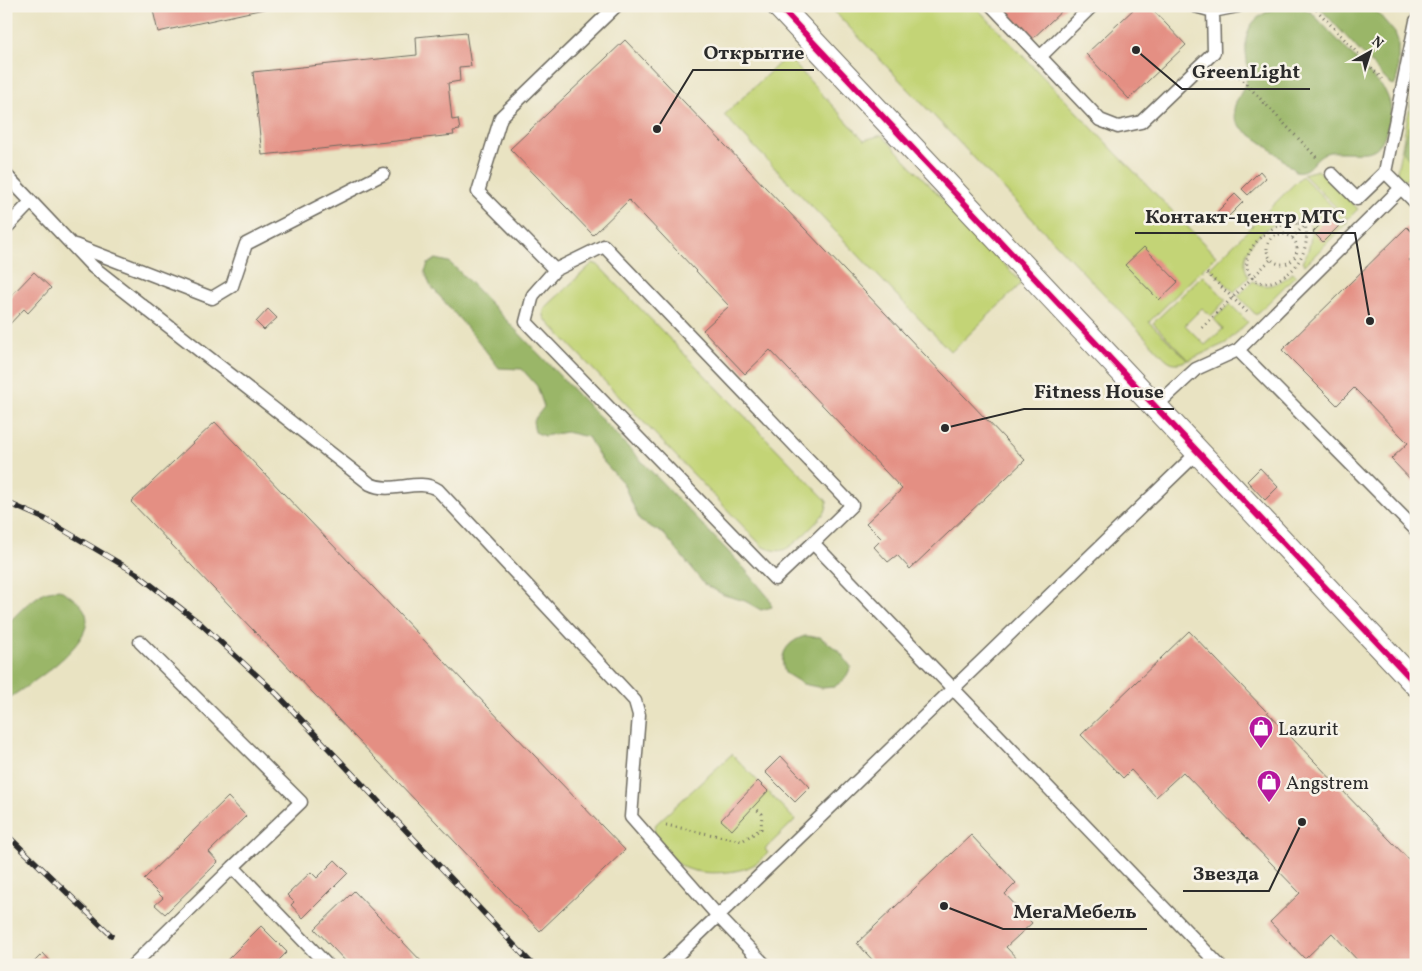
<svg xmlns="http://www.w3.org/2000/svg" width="1422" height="971" font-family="Vollkorn,serif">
  <rect width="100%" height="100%" fill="#f7f3e8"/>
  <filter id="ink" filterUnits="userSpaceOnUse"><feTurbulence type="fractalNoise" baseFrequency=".02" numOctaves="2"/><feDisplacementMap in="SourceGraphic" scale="10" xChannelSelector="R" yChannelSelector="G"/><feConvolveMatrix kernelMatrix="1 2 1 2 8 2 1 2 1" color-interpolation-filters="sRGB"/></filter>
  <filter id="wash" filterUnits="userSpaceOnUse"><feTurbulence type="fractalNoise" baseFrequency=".0096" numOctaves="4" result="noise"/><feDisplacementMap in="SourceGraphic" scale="20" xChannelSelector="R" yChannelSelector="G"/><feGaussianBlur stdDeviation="1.12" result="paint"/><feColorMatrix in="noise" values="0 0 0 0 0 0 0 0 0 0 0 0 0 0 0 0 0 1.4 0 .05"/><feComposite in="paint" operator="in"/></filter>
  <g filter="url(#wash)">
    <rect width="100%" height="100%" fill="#e9e3c2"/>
    <!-- green -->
    <path fill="#c3d476" stroke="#778050" d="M 829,6 L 975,6 L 1116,153 L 1216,256 L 1149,322 L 1188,360 C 1178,364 1173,365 1165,358 Z
      M 787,56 L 864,140 L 882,135 L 1022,283 L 951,352 L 724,115 Z
      M 1416,76 L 1416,171 C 1405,182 1403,182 1388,181 L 1397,171 Z
      M 1318,170 L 1358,209 L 1348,219 L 1303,174 Z
      M 1302,176 L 1348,222 L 1305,265 L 1302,262 C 1310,250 1313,236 1309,223 C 1282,207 1230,247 1249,277 L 1234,292 L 1210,268 Z
      M 593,263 L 598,265 L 827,501 L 827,506 L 825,512 C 818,521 794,547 783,550 C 776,552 770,549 763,547 L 545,319 C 543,313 543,310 547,306 Z
      M 1293,272 L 1296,275 L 1256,315 L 1238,296 L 1253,281 C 1267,291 1282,282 1293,272 Z
      M 1203,275 L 1226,300 L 1211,316 L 1202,308 L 1185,325 L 1205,345 L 1223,329 L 1214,319 L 1230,304 L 1248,322 L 1226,343 L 1189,360 L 1153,323 Z
      M 732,754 L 795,820 L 765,849 L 768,853 C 762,859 755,865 747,868 C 729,874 694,876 679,864 C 670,857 662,844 654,835 L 654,830 L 656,824 Z"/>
    <!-- forest -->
    <path fill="#9ab667" stroke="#627049" d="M 1286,6 C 1298,6 1304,7 1313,14 L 1384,89 C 1392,104 1392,110 1388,126 C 1379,157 1369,152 1341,152 C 1336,152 1331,151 1326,153 C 1313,157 1311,174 1295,171 C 1286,163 1278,155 1269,148 C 1258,138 1241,132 1235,118 C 1230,105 1243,93 1246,82 C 1249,73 1247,61 1246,52 C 1243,23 1261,11 1286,6 Z
      M 1318,6 L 1372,6 L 1395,33 L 1398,41 L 1398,73 L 1396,82 L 1394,85 L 1390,84 Z
      M 1416,83 L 1416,170 L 1410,160 L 1404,153 L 1403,149 L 1405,138 L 1412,123 L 1411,109 Z
      M 436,259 L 449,262 L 465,277 L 744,568 L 769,598 L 772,607 L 761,610 L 745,601 L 724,595 L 704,584 L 664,534 L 640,521 L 623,483 L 601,459 L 588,437 L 566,432 L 544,436 L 535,432 L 533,421 L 544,407 L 537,386 L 522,369 L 499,368 L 475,337 L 430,285 L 425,271 L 428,264 Z
      M 59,589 C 67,594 77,600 83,608 C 105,639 27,686 6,700 L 6,625 L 25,606 L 44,592 Z
      M 805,636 L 820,637 L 840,652 L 851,667 L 845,679 L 834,687 L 822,688 L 803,684 L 785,673 C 778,654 787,642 805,636 Z"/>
    <g id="blocks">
      <!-- building -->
      <path fill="#e48f83" d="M 152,6 L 273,6 L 273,7 L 158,32 Z
        M 1005,6 L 1067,6 L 1029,42 L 1000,11 Z
        M 1137,6 L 1149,6 L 1186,45 L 1129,99 L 1086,54 Z
        M 466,32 L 471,66 L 459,67 L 460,81 L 448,83 L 452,120 L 458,119 L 460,130 L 453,131 L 454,135 L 262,155 L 253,72 L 417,55 L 416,37 Z
        M 625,40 L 1025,460 L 910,569 L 897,555 L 888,562 L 874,547 L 882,539 L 866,523 L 902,489 L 770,350 L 745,374 L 703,330 L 729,306 L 629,200 L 593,235 L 510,149 Z
        M 1260,171 L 1266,178 L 1248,195 L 1242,189 Z
        M 1235,194 L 1243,202 L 1225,220 L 1217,212 Z
        M 1329,216 L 1339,226 L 1323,242 L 1313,232 Z
        M 1407,227 L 1416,236 L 1416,254 L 1409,260 L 1416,267 L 1416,485 L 1391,459 L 1408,443 L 1354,388 L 1337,405 L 1282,350 Z
        M 1144,247 L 1178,282 L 1159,300 L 1125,265 Z
        M 34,272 L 51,288 L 28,313 L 24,309 L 6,328 L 6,301 Z
        M 268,309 L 277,318 L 264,330 L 256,322 Z
        M 215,422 L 625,850 L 540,931 L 131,502 Z
        M 1260,468 L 1278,487 L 1265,500 L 1247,481 Z
        M 1189,631 L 1416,867 L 1416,965 L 1362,965 L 1332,933 L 1305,959 L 1270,922 L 1300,893 L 1183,772 L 1156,797 L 1131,770 L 1123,778 L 1081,735 Z
        M 781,756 L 810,787 L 795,802 L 765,772 Z
        M 758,781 L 768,791 L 732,830 L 721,820 Z
        M 228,797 L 246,816 L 209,852 L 218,862 L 165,914 L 155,905 L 163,898 L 144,879 Z
        M 971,835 L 1016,883 L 1005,894 L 1032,923 L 1006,947 L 1023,965 L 877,965 L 857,943 Z
        M 335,860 L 348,873 L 303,918 L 291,905 L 294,902 L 287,895 L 311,872 L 317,878 Z
        M 354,891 L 425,965 L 349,965 L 315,929 Z
        M 261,926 L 287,952 L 274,965 L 222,965 Z
        M 43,953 L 54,965 L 31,965 Z"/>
    </g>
  </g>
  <g filter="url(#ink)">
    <use href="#blocks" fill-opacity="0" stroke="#6e6b60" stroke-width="1"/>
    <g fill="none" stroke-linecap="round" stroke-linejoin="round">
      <defs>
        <path id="service" d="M 616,6 L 501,117 L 478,192 L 555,270 L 604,246 L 852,505 L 813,543 L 1219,965
          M 992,6 L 1100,120 L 1118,127 L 1141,122 L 1214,52 L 1213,11
          M 1195,6 L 1213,11 L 1238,6
          M 1416,21 L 1385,172 L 1416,203
          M 1040,57 L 1092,6
          M 1332,174 L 1357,199 L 1385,172
          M 6,175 L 93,267 L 370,484 C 392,495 418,477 438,490 L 635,701 L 639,715 L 631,817 L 718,916 L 765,965
          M 1401,188 L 1238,350 L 1416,530
          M 6,228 L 31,202
          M 75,245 L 212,298 L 232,286 L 246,244 L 383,174
          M 555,270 L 533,295 L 526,322 L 775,579 L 813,543
          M 1156,406 L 1196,369 L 1238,350
          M 140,642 L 301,802 L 233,867
          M 133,965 L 233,867 L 327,965
          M 667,965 L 1198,452"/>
        <path id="minor" d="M 779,6 L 1416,684"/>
      </defs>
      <!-- service casing -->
      <use href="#service" stroke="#6e6b60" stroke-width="15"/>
      <!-- minor casing -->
      <use href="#minor" stroke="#6e6b60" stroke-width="26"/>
      <!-- path -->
      <path stroke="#6e6b60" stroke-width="3" stroke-dasharray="1 4" stroke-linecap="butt" d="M 1313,6 L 1382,79
        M 1229,66 L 1318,159
        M 1298,223 L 1305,225 C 1309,239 1305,252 1297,264 C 1288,278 1260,293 1249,273 C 1240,255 1260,234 1276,227 C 1283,224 1291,224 1298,223 Z
        M1267 249a15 15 0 1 1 30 0a15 15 0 1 1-30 0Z
        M 1292,238 L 1305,225
        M 1415,254 L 1416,254
        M 1207,273 L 1247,312
        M 1202,328 L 1271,259
        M 666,825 L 742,841 L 761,829 L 762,814 L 755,808"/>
      <!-- service -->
      <use href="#service" stroke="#fff" stroke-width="12"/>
      <!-- minor -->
      <use href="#minor" stroke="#fff" stroke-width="24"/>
      <defs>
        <path id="rail" d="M 6,502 L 45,519 L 136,573 L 202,625 L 277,694 L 533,965
          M 6,834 L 111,935"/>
      </defs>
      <!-- rail casing -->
      <use href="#rail" stroke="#2b2b2b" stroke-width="5.5"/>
      <!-- rail -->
      <use href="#rail" stroke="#f7f3e8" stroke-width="4" stroke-dasharray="11" stroke-linecap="butt"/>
      <defs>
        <path id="cycleway" d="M 779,6 L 1416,684"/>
      </defs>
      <!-- cycleway casing -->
      <use href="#cycleway" stroke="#f7f3e8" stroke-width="9"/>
      <!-- cycleway -->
      <use href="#cycleway" stroke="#d6006c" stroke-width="6"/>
    </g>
  </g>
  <!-- icons -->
  <defs>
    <symbol id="shop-pin" viewBox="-11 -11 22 30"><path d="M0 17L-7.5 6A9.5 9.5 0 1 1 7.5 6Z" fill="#b5179e" stroke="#f7f3e8"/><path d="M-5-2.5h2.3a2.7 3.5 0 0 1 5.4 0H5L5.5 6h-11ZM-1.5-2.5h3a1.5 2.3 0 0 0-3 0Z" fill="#fff"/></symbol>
  </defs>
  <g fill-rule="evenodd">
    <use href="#shop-pin" x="1247" y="714" width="28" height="38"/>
    <use href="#shop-pin" x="1255" y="768" width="28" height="38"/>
  </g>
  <g text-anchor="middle" stroke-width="5" stroke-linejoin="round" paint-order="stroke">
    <!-- poi labels -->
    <g font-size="19" fill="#2b2b2b" stroke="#f7f3e8" text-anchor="start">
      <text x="1278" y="735">Lazurit</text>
      <text x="1286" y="789">Angstrem</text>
    </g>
  </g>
  <!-- callouts -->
  <path fill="none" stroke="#2b2b2b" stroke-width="2" d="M657 129L693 70H814M1136 50L1182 89H1310M1370 321L1355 233H1135M945 428L1024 409H1174M1302 822L1269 891H1183M944 906L1003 929H1147"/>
  <g fill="#2b2b2b" stroke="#f7f3e8" stroke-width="2">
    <circle cx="657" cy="129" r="5"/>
    <circle cx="1136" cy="50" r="5"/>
    <circle cx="1370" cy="321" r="5"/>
    <circle cx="945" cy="428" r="5"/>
    <circle cx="1302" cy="822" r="5"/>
    <circle cx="944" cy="906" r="5"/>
  </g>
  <g font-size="20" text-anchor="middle" font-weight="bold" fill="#2b2b2b" stroke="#f7f3e8" stroke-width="5" stroke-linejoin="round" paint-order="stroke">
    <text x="754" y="59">Открытие</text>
    <text x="1246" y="78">GreenLight</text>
    <text x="1245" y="223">Контакт-центр МТС</text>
    <text x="1099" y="398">Fitness House</text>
    <text x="1226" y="880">Звезда</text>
    <text x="1075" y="918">МегаМебель</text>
  </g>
  <!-- margin -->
  <rect width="1422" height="971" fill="none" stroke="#f7f3e8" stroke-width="25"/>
  <!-- north arrow -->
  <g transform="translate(1370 52) rotate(39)" stroke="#f7f3e8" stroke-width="4" paint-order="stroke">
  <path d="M0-4L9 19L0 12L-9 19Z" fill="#2b2b2b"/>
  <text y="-8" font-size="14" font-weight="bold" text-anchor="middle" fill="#2b2b2b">N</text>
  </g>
</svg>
